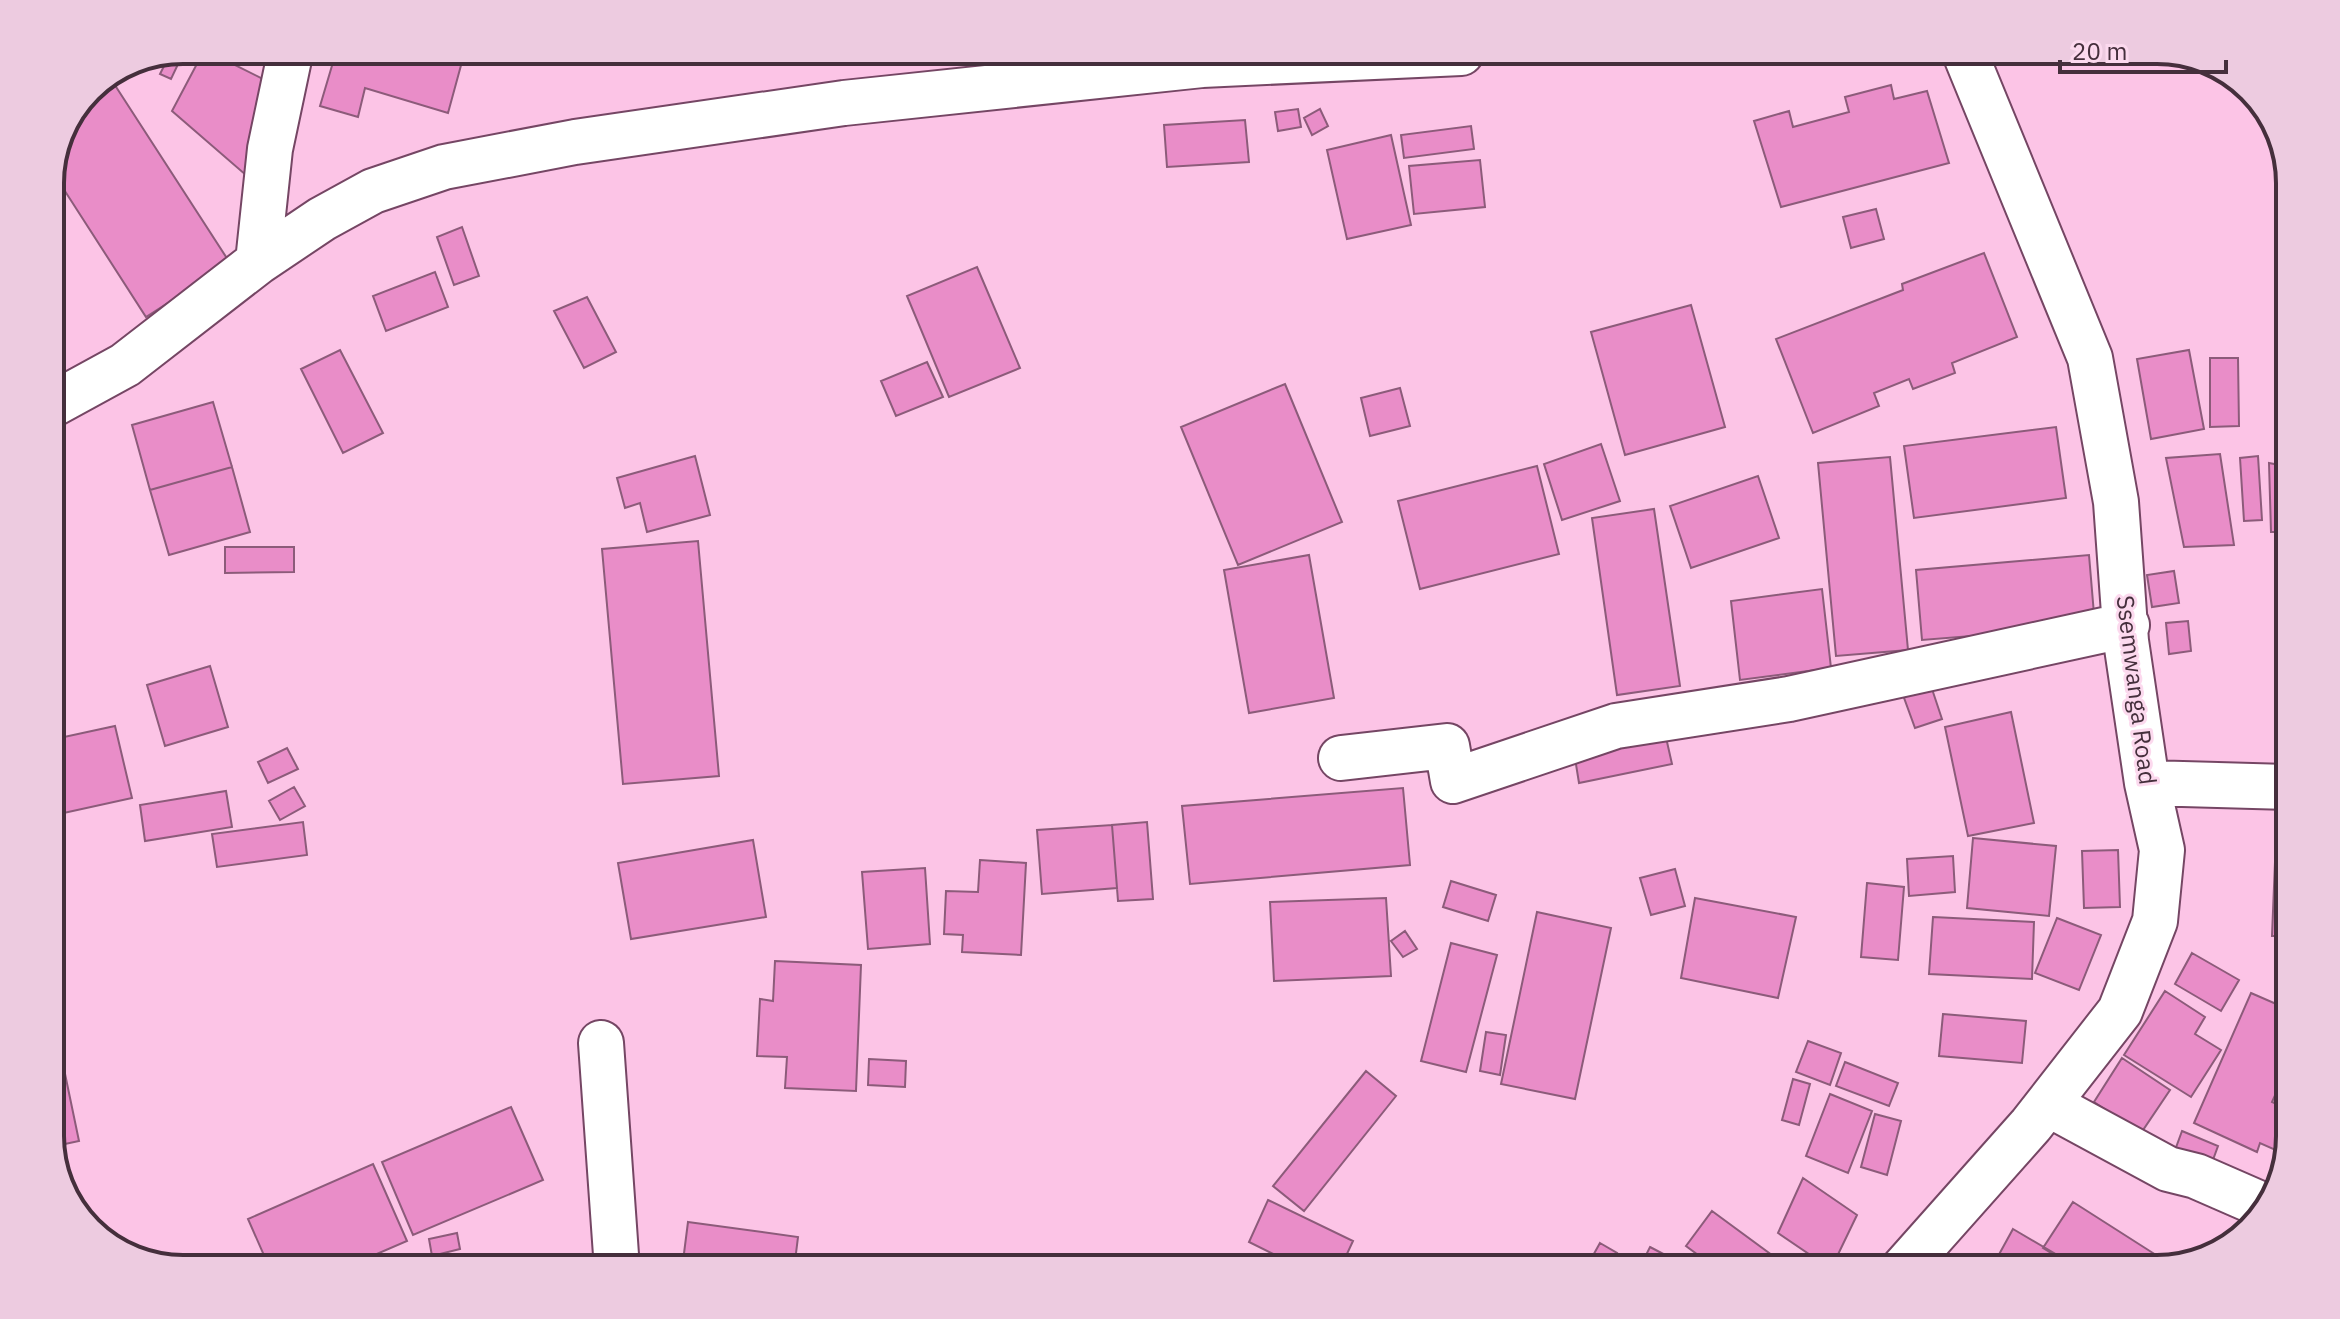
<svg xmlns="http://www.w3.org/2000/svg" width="2340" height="1319" font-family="'IBM Plex Sans',sans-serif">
  <rect width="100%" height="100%" fill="#fcc4e6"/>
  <!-- building -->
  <path fill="#e98dc8" stroke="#8c5b7a" stroke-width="2" d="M 463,58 L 448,113 L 365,88 L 358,117 L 320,106 L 334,59 Z
    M 167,60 L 180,60 L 171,79 L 160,74 Z
    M 199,60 L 225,60 L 267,81 L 247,176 L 172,111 Z
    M 109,76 L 230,263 L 146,317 L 52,171 L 89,89 Z
    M 1891,85 L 1894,99 L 1927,91 L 1949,163 L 1781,207 L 1754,121 L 1789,111 L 1793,127 L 1849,112 L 1845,97 Z
    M 1298,109 L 1301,127 L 1278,131 L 1275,112 Z
    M 1320,109 L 1328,126 L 1312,135 L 1304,118 Z
    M 1245,120 L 1249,162 L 1167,167 L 1164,125 Z
    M 1471,126 L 1474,149 L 1404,158 L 1401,135 Z
    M 1391,135 L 1411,225 L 1347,239 L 1327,150 Z
    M 1480,160 L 1485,207 L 1414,214 L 1409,166 Z
    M 1876,209 L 1884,239 L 1851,248 L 1843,217 Z
    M 462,227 L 479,276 L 454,285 L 437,237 Z
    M 50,243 L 58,259 L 50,263 Z
    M 1984,253 L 2017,337 L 1952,363 L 1955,373 L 1913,389 L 1909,379 L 1874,393 L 1879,406 L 1813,433 L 1776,339 L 1903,290 L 1902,284 Z
    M 977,267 L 1020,368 L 949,397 L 907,296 Z
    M 435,272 L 448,307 L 386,331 L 373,296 Z
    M 587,297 L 616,352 L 584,368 L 554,311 Z
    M 1691,305 L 1725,427 L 1625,455 L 1591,332 Z
    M 340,350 L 383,433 L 343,453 L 301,369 Z
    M 2189,350 L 2204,429 L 2151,439 L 2137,359 Z
    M 2210,358 L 2238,358 L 2239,426 L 2210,427 Z
    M 927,362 L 943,397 L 896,416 L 881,381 Z
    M 1285,384 L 1342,522 L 1238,565 L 1181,427 Z
    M 1400,388 L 1410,426 L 1370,436 L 1361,398 Z
    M 213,402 L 232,467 L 150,490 L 132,425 Z
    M 2056,427 L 2066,498 L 1914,518 L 1904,446 Z
    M 1601,444 L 1620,501 L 1562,520 L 1544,464 Z
    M 2220,454 L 2234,545 L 2184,547 L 2166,458 Z
    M 695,456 L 710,515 L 647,532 L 640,503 L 625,508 L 617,478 Z
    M 2258,456 L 2262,520 L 2244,521 L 2240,458 Z
    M 1890,457 L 1908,650 L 1836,656 L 1818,463 Z
    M 2269,463 L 2290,467 L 2290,532 L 2271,532 Z
    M 1537,466 L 1559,554 L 1420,589 L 1398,501 Z
    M 232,467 L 250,532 L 169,555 L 150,490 Z
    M 1758,476 L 1779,538 L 1691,568 L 1670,506 Z
    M 1654,509 L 1680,686 L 1617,695 L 1592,518 Z
    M 698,541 L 719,776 L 623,784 L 602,549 Z
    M 225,547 L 294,547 L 294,572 L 225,573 Z
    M 1309,555 L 1334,698 L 1249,713 L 1224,570 Z
    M 2089,555 L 2095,626 L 1922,640 L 1916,570 Z
    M 2174,571 L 2179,603 L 2152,607 L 2147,575 Z
    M 1822,589 L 1831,668 L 1740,680 L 1731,601 Z
    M 2188,621 L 2191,651 L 2169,654 L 2166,623 Z
    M 210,666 L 228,727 L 165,746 L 147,685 Z
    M 1927,674 L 1942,719 L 1915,728 L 1899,684 Z
    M 2011,712 L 2034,823 L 1968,836 L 1945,727 Z
    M 115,726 L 132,798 L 50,816 L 50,740 Z
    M 1665,733 L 1672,764 L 1579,783 L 1574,752 Z
    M 287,748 L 298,769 L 268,783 L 258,762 Z
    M 294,787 L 305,806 L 280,820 L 269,801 Z
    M 1403,788 L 1410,865 L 1190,884 L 1182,806 Z
    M 226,791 L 232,827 L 145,841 L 140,805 Z
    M 53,820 L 58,836 L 50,839 L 50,821 Z
    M 303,822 L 307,855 L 217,867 L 212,834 Z
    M 1147,822 L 1153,899 L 1118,901 L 1112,825 Z
    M 1112,825 L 1117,888 L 1042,894 L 1037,830 Z
    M 1973,838 L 2056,846 L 2049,916 L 1967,908 Z
    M 753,840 L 766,917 L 631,939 L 618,863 Z
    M 2118,850 L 2120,907 L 2084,908 L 2082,851 Z
    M 1953,856 L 1955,892 L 1909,896 L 1907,859 Z
    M 980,860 L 1026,863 L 1021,955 L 962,952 L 963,935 L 944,934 L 946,891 L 978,892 Z
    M 2275,862 L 2290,862 L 2290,982 L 2289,936 L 2272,936 Z
    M 925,868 L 930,944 L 868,949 L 862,872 Z
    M 1675,869 L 1685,906 L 1651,915 L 1640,878 Z
    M 1451,881 L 1496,895 L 1488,921 L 1443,907 Z
    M 1867,883 L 1904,887 L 1898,960 L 1861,957 Z
    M 1386,898 L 1391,976 L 1274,981 L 1270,902 Z
    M 1695,898 L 1796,917 L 1778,998 L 1681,978 Z
    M 1537,912 L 1611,928 L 1575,1099 L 1501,1084 Z
    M 1933,917 L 2034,922 L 2032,979 L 1929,974 Z
    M 2057,918 L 2101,935 L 2079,990 L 2035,973 Z
    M 1405,931 L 1417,949 L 1403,957 L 1391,941 Z
    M 1451,943 L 1497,955 L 1466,1072 L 1421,1061 Z
    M 2192,953 L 2239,980 L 2221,1011 L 2175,984 Z
    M 775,961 L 861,965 L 856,1091 L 785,1088 L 787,1057 L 757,1056 L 760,999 L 773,1001 Z
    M 2165,991 L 2205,1017 L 2195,1034 L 2221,1050 L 2191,1097 L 2124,1055 Z
    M 2251,993 L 2290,1010 L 2290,1062 L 2272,1102 L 2290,1110 L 2290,1131 L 2280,1152 L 2260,1143 L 2257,1152 L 2194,1123 Z
    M 1943,1014 L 2026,1021 L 2022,1063 L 1939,1056 Z
    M 1486,1032 L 1506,1035 L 1500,1075 L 1480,1071 Z
    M 1808,1041 L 1841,1053 L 1830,1085 L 1796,1072 Z
    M 59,1045 L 79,1141 L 51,1147 L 50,1047 Z
    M 2122,1058 L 2170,1090 L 2141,1133 L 2094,1102 Z
    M 869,1059 L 906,1061 L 905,1087 L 868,1085 Z
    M 1845,1062 L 1898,1083 L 1889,1106 L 1836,1086 Z
    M 1366,1071 L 1396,1096 L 1304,1211 L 1273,1186 Z
    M 1793,1079 L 1810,1084 L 1799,1125 L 1782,1120 Z
    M 1830,1094 L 1872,1111 L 1848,1173 L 1806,1156 Z
    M 511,1107 L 543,1180 L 413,1235 L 382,1162 Z
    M 1875,1114 L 1901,1121 L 1887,1175 L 1861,1167 Z
    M 2182,1131 L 2218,1146 L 2210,1168 L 2174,1153 Z
    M 373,1164 L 407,1241 L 342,1269 L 270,1269 L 248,1219 Z
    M 1803,1178 L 1857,1215 L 1831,1269 L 1778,1233 Z
    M 1268,1200 L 1353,1241 L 1340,1269 L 1304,1269 L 1249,1242 Z
    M 2073,1202 L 2167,1262 L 2164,1267 L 2077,1269 L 2043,1248 Z
    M 1712,1211 L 1791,1269 L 1717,1269 L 1686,1246 Z
    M 688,1222 L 798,1237 L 794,1269 L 682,1269 Z
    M 2013,1229 L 2076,1266 L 2074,1269 L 1991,1269 Z
    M 457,1233 L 460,1249 L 432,1256 L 429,1239 Z
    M 1600,1243 L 1617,1253 L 1609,1269 L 1591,1259 Z
    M 1650,1247 L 1673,1259 L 1668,1269 L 1639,1269 Z
    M 1405,1258 L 1423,1269 L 1399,1269 Z
    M 1681,1261 L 1689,1264 L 1687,1269 L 1678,1269 Z"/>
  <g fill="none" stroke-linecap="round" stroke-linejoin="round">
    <defs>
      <path id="minor" d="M 258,262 L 270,149 L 289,59
        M 50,406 L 125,365 L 258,262 L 322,219 L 373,191 L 444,167 L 575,142 L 844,103 L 1202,65 L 1461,53
        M 1341,758 L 1447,746 L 1453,781 L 1616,726 L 1789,699 L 2127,625
        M 2147,783 L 2290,787
        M 601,1043 L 617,1269
        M 2048,1104 L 2168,1169 L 2196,1176 L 2267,1207
        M 1903,1269 L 2031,1125 L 2120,1011 L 2155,921 L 2162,850 L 2147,783 L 2126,641 L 2116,502 L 2090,358 L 1964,51"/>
    </defs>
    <!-- minor casing -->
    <use href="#minor" stroke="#754664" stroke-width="48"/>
    <!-- minor -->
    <use href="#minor" stroke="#fff" stroke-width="44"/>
  </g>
  <g text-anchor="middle" stroke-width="6" stroke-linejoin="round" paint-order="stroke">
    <!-- street labels -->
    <g font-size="24" fill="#452f3c" stroke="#fcd9ee">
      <text transform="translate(2136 690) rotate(83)" y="8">Ssemwanga Road</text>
    </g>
  </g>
  <!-- crop -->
  <path d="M0 0H2340V1319H0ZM183 64H2157A119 119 0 0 1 2276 183V1136A119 119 0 0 1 2157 1255H183A119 119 0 0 1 64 1136V183A119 119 0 0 1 183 64Z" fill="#edcbe0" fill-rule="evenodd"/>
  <path fill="none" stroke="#452f3c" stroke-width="4" d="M183 64H2157A119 119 0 0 1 2276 183V1136A119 119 0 0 1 2157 1255H183A119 119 0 0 1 64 1136V183A119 119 0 0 1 183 64Z"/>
  <!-- scale -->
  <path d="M2060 60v12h166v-12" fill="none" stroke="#452f3c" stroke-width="4"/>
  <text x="2072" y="60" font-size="24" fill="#452f3c" stroke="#fcd9ee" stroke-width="6" paint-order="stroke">20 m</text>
</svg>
